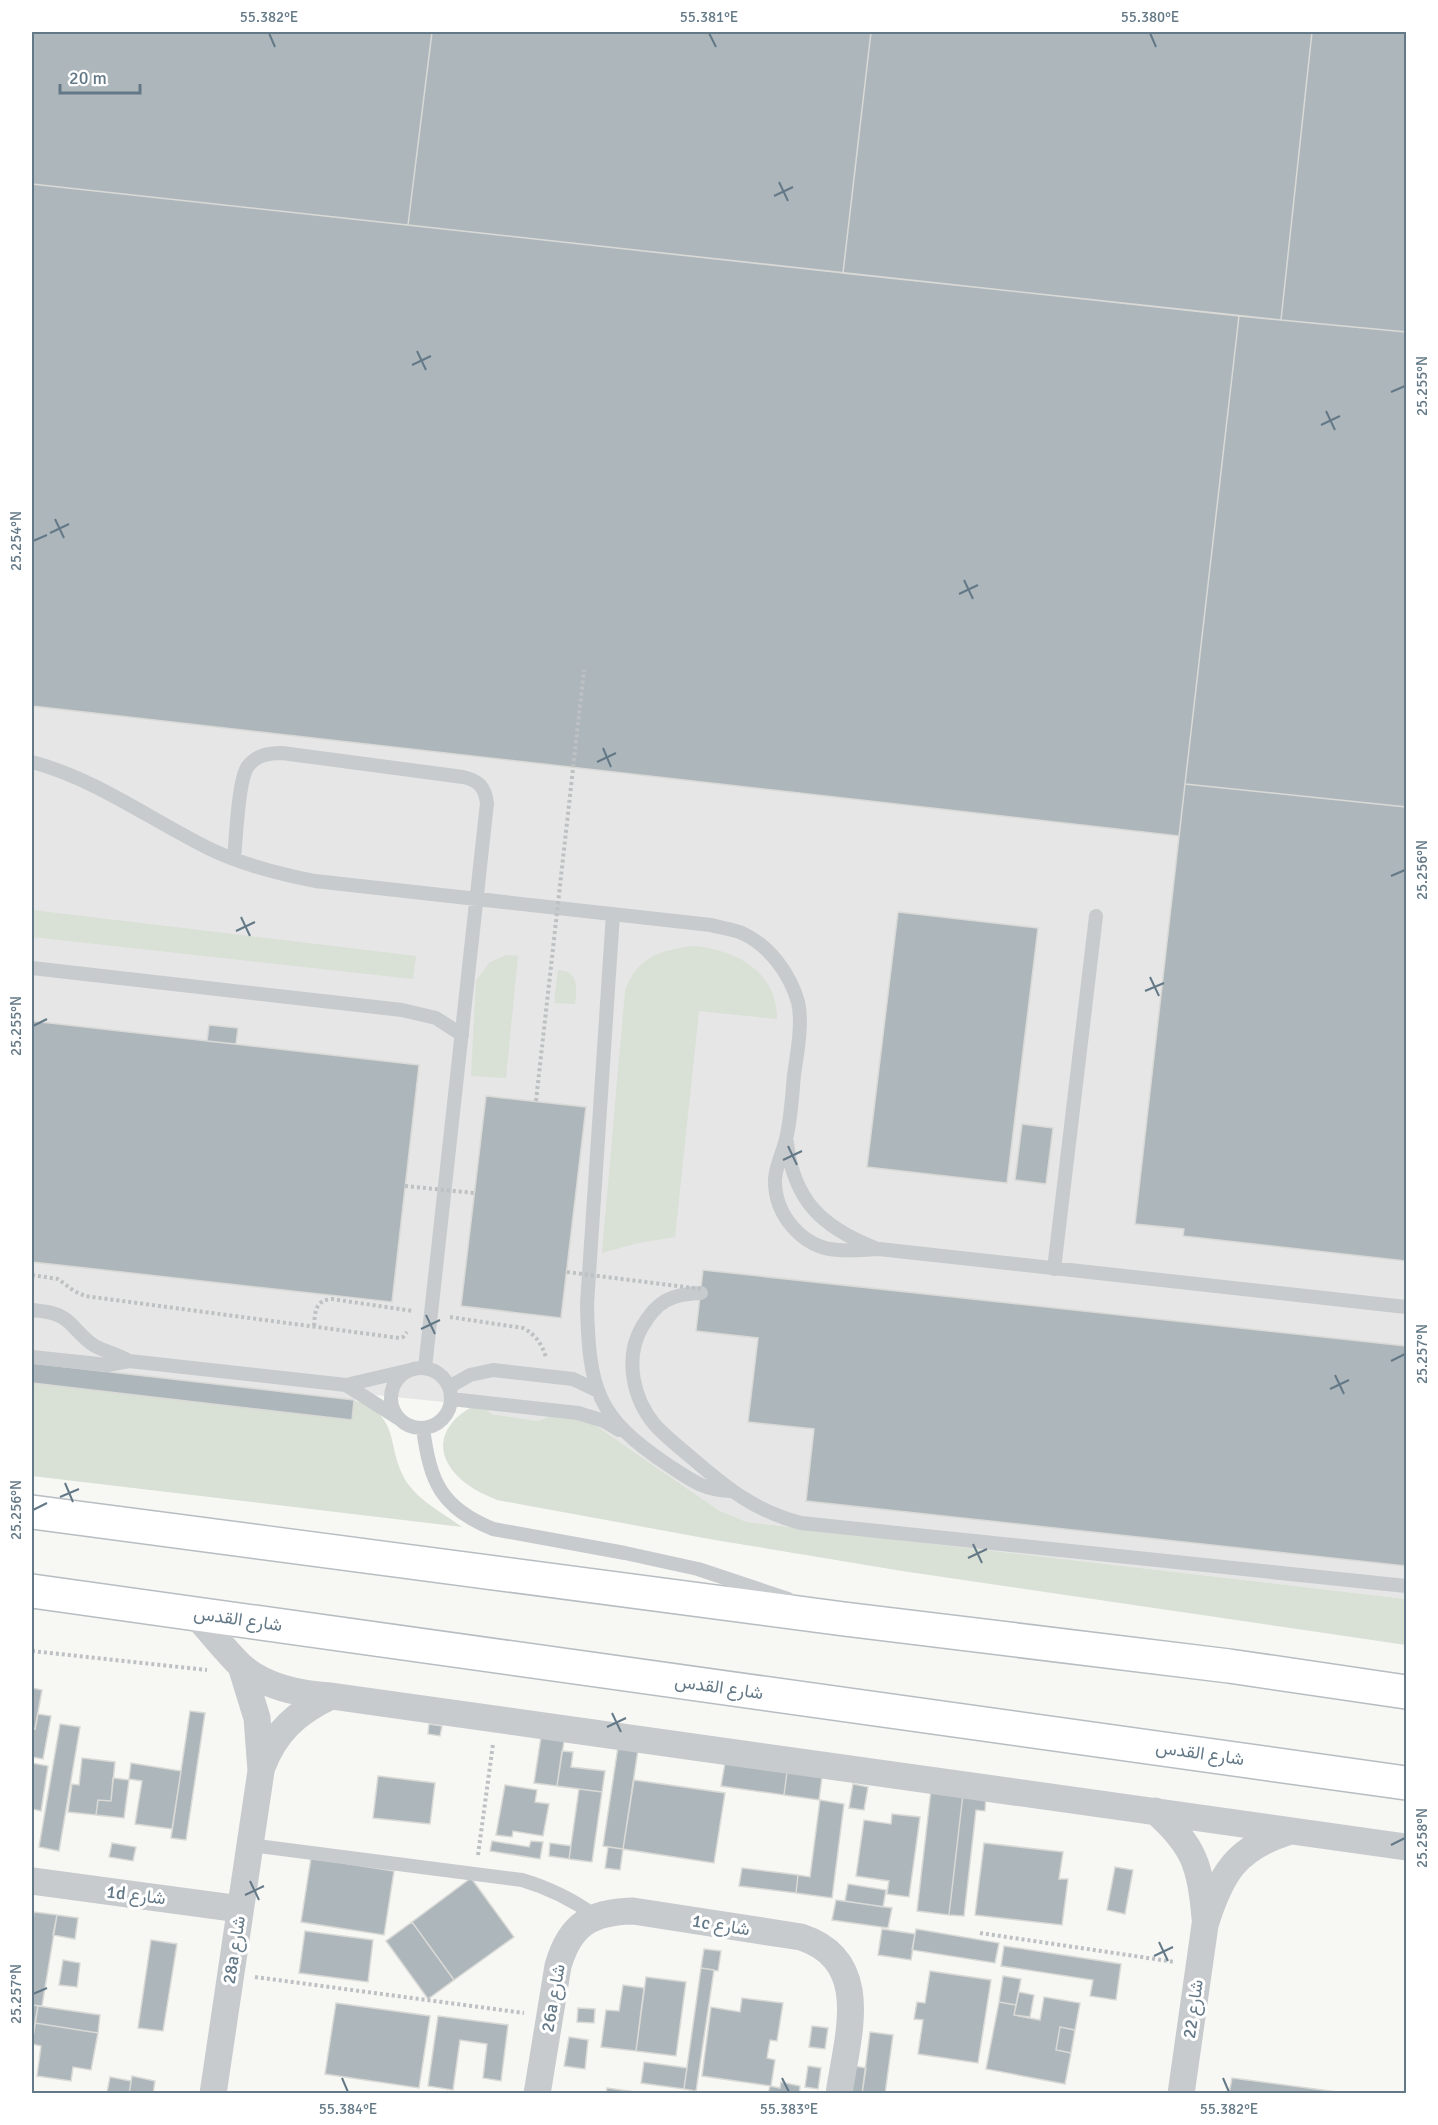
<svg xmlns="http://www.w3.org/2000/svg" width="1438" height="2125" font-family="Signika,Vazirmatn,sans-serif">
  <rect width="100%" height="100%" fill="#f7f7f4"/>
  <!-- built -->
  <path fill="#e5e6e5" d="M 32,32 L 1406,32 L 1406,1599 L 747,1522 L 720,1511 L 592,1423 L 556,1414 L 538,1421 L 491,1414 L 484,1406 L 355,1393 L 352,1420 L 32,1383 Z"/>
  <!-- green -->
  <path fill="#d9e0d5" d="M 32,910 L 416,956 L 413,979 L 32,937 Z
    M 694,946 C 736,950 777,971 777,1019 L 699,1011 L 675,1237 L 638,1243 L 602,1253 L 625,991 C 637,957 660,950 694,946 Z
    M 506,955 L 518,956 L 506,1078 L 471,1076 L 476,981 L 489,963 Z
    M 558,970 C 579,971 577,988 575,1004 L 554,1003 Z
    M 32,1383 L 351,1420 L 354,1400 C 404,1417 384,1448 408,1484 C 421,1502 444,1514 462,1527 L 32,1476 Z
    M 475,1405 L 484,1406 L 491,1414 L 538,1421 L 556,1414 L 592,1423 L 720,1511 L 747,1522 L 1406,1599 L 1406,1645 L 902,1571 L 715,1540 L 497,1500 C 486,1495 474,1490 464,1482 C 431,1455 439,1424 475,1405 Z"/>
  <!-- building -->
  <path fill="#adb6bb" stroke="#d9d9d6" stroke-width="1.5" d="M 32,32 L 432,32 L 408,225 L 32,184 Z
    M 432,32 L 871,32 L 843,273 L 408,225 Z
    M 871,32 L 1312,32 L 1281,320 L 843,273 Z
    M 1312,32 L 1406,32 L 1406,332 L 1281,320 Z
    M 32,184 L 1239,316 L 1179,836 L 32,706 Z
    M 1239,316 L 1406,332 L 1406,807 L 1185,784 Z
    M 1185,784 L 1406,807 L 1406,1261 L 1183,1236 L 1184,1229 L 1135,1224 Z
    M 898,912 L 1038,928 L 1007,1183 L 867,1167 Z
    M 32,1021 L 419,1065 L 392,1302 L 32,1262 Z
    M 209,1025 L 238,1028 L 236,1044 L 207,1041 Z
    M 486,1096 L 586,1107 L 561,1318 L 461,1306 Z
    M 1022,1124 L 1053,1128 L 1046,1184 L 1015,1180 Z
    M 703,1270 L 1406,1346 L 1406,1566 L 806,1501 L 814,1429 L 748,1422 L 758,1338 L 696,1331 Z
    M 32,1363 L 354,1400 L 352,1420 L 32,1383 Z
    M 32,1688 L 42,1690 L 35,1729 L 32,1728 Z
    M 190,1711 L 205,1713 L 186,1840 L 171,1838 Z
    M 38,1714 L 51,1716 L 43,1759 L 32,1757 L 32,1728 L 35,1729 Z
    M 60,1724 L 80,1727 L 59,1851 L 39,1847 Z
    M 429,1724 L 442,1726 L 440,1736 L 428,1734 Z
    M 541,1737 L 564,1741 L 557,1786 L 534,1783 Z
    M 618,1747 L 638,1750 L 623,1849 L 603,1846 Z
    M 562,1751 L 573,1752 L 571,1767 L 605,1771 L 602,1792 L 557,1786 Z
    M 82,1758 L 115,1762 L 111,1801 L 98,1800 L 96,1815 L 68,1812 L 72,1784 L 79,1785 Z
    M 32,1763 L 48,1766 L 41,1811 L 32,1809 Z
    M 131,1763 L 181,1771 L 172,1829 L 135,1824 L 142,1781 L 129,1779 Z
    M 725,1763 L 787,1772 L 784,1795 L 721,1786 Z
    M 787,1772 L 822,1777 L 819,1800 L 784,1795 Z
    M 378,1776 L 435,1783 L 430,1824 L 373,1818 Z
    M 113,1778 L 129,1780 L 124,1818 L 96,1815 L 98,1800 L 111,1801 Z
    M 634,1780 L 725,1793 L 714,1863 L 623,1849 Z
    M 853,1784 L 868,1787 L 864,1810 L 849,1808 Z
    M 505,1785 L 537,1790 L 535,1802 L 549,1804 L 543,1836 L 513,1831 L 512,1837 L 496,1835 Z
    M 579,1789 L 602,1792 L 592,1862 L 569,1859 Z
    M 931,1790 L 963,1794 L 949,1915 L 917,1911 Z
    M 963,1794 L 986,1796 L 985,1811 L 976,1810 L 964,1916 L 949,1915 Z
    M 820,1800 L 844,1804 L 832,1898 L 796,1893 L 798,1875 L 810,1877 Z
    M 892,1814 L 920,1817 L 909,1897 L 887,1894 L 889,1881 L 856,1876 L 864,1820 L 891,1824 Z
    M 492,1841 L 529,1847 L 531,1841 L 543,1842 L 540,1859 L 490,1851 Z
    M 112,1843 L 136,1847 L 133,1861 L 109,1857 Z
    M 550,1843 L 571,1846 L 569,1859 L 549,1856 Z
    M 984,1843 L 1063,1852 L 1059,1879 L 1068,1879 L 1062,1925 L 975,1915 Z
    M 608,1847 L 623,1849 L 620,1870 L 605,1868 Z
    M 311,1858 L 394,1871 L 384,1935 L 301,1922 Z
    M 1115,1867 L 1133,1870 L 1125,1914 L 1107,1910 Z
    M 742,1868 L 798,1875 L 796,1893 L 739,1886 Z
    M 471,1878 L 514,1937 L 454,1980 L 412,1922 Z
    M 848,1884 L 886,1890 L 883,1907 L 845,1901 Z
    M 836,1900 L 892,1908 L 888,1928 L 832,1920 Z
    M 34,1912 L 57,1915 L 42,2006 L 32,2005 L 32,1927 Z
    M 57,1915 L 78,1918 L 75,1939 L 53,1935 Z
    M 412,1922 L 454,1980 L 428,1999 L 386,1941 Z
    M 882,1929 L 915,1934 L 911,1960 L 878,1955 Z
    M 916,1929 L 999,1943 L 995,1963 L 912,1950 Z
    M 305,1931 L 373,1940 L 368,1982 L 299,1973 Z
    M 151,1940 L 177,1944 L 163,2031 L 138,2028 Z
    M 1004,1946 L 1121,1964 L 1116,2000 L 1090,1996 L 1093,1980 L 1001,1966 Z
    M 704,1949 L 721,1951 L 718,1971 L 701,1968 Z
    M 63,1960 L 80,1963 L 77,1987 L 59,1985 Z
    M 701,1968 L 714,1970 L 696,2091 L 684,2089 Z
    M 930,1971 L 991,1980 L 978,2063 L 918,2054 L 923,2020 L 914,2019 L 917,2002 L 925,2003 Z
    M 1003,1976 L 1021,1979 L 1016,2005 L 999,2002 Z
    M 646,1977 L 686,1982 L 676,2056 L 636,2051 Z
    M 623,1985 L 644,1988 L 636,2051 L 601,2047 L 606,2010 L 619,2011 Z
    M 1019,1992 L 1034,1995 L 1030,2017 L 1014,2015 Z
    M 1044,1997 L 1080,2003 L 1075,2030 L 1060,2027 L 1056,2050 L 1071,2053 L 1065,2084 L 986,2069 L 999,2002 L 1016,2005 L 1014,2015 L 1040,2020 Z
    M 742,1998 L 783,2003 L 777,2041 L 770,2040 L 767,2058 L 775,2060 L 771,2086 L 702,2076 L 711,2007 L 740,2012 Z
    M 336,2003 L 430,2016 L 419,2088 L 325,2074 Z
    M 32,2005 L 38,2006 L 32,2044 Z
    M 38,2006 L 100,2015 L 98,2033 L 35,2023 Z
    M 578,2008 L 595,2009 L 594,2023 L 577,2022 Z
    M 438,2016 L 508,2025 L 501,2081 L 483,2078 L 487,2044 L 460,2040 L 453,2090 L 428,2086 Z
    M 35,2023 L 98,2033 L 91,2070 L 73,2067 L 71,2081 L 37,2076 L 41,2046 L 32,2044 Z
    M 812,2026 L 828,2028 L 825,2049 L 809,2047 Z
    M 1060,2027 L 1075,2030 L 1071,2053 L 1056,2050 Z
    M 870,2032 L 893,2035 L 885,2094 L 862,2094 Z
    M 569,2037 L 588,2040 L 585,2069 L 564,2066 Z
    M 644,2062 L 687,2068 L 684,2089 L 641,2083 Z
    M 848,2065 L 866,2068 L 862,2094 L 844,2094 Z
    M 808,2066 L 821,2068 L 818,2089 L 805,2087 Z
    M 132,2076 L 155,2081 L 153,2094 L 129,2094 Z
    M 110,2077 L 131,2081 L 129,2094 L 107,2092 Z
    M 1232,2078 L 1345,2093 L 1229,2094 Z
    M 781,2082 L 800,2086 L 799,2094 L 768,2094 L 770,2086 L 780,2088 Z
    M 607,2088 L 650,2094 L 606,2094 Z"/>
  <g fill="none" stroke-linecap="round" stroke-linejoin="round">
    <defs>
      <path id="secondary" d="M 32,1512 L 844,1619 L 1229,1666 L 1406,1692
        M 32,1591 L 1406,1783"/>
    </defs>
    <!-- secondary casing -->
    <use href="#secondary" stroke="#b7bdc1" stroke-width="36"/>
    <!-- path -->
    <path stroke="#bec1c3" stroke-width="4" stroke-dasharray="3 3" stroke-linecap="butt" d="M 32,1275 L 58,1279 L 74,1291 L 85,1296 L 399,1338 L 403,1337 L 407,1332
      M 450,1317 L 523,1328 C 536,1335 541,1343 546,1357
      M 314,1326 C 315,1312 315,1300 332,1299 L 413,1311
      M 32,1651 L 207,1670
      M 478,1855 L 493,1744
      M 980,1933 L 1175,1962
      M 255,1977 L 524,2013"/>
    <!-- service -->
    <path stroke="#c7cbce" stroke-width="14" d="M 32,762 C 96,779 151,820 210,849 C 243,865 279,874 315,881 L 711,925 C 721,928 732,929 742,933 C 770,946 790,974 798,1002 C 803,1023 797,1054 794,1075 C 792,1096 791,1119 786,1139 C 783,1152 776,1165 775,1179 C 774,1214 802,1248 838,1250 C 852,1251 866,1250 879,1249 L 1406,1307
      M 234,859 C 236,840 238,779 248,766 C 257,755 268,753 282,753 L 463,777 C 478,780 485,787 487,803 L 425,1368
      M 613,914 L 587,1304 C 589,1389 596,1417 668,1465 C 691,1480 703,1490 730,1491
      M 32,968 L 402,1010 L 436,1018 L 462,1035
      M 787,1143 C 794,1201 822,1227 875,1248
      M 1054,1269 L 1096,916
      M 701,1293 C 671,1294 657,1301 642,1327 C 624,1358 633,1399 655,1425 C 666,1437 680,1448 693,1459 C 728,1489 755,1511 801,1523 L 1406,1586
      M 32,1310 C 39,1311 48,1311 55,1314 C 72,1319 79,1337 95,1346 C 106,1352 118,1354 129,1361
      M 32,1357 L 108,1365 L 129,1361 L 346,1385 L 406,1371
      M391 1398a30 30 0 1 1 60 0a30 30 0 1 1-60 0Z
      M 346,1385 L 398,1418
      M 449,1387 L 470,1375 L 493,1370 L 573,1379 L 598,1391
      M 451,1399 L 578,1413 L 604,1421 L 619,1430
      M 423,1428 C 430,1482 441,1508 493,1529 L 625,1553 L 698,1569 L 788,1599
      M 250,1845 L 522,1880 C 549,1888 572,1899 595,1916"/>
    <!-- minor -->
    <path stroke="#c7cbce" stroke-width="27" d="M 194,1613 C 209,1630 224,1649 240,1665 C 264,1687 300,1694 331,1696 L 1406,1847
      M 262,1767 C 275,1732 297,1712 331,1696
      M 1155,1811 C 1194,1845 1201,1867 1205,1918
      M 32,1881 L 240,1909
      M 213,2094 L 261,1771 L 257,1718 L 241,1666
      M 537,2094 L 558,1966 C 570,1924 591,1912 633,1911 L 801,1937 C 874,1961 847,2037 839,2094
      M 1181,2094 L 1205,1925 C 1221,1873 1236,1848 1290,1831"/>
    <!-- secondary -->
    <use href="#secondary" stroke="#fff" stroke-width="33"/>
    <!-- path-bridge -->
    <path stroke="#bec1c3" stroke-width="4" stroke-dasharray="3 3" stroke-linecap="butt" d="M 536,1101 L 584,670
      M 405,1186 L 474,1193
      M 567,1272 L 701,1289"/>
  </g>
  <!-- ticks -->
  <path fill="none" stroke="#647987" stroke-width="2" d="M 269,33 L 275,47M 709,33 L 716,47M 1150,33 L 1156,47M 779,182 L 788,201M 774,196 L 793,187M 417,351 L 426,370M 412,365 L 431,356M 1391,392 L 1405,386M 1326,411 L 1335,430M 1321,425 L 1340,416M 55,519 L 64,538M 50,533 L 69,524M 33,541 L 47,535M 964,580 L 973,599M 959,594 L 978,585M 603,748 L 611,767M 597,762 L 616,753M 1391,876 L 1405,870M 241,917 L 250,936M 236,931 L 255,922M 1150,977 L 1159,996M 1145,991 L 1164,983M 33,1026 L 47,1019M 788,1146 L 797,1165M 783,1160 L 802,1151M 426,1315 L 435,1334M 421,1329 L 440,1320M 1391,1361 L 1405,1354M 1335,1375 L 1344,1394M 1330,1389 L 1349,1380M 65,1483 L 73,1502M 60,1497 L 79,1489M 33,1510 L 47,1503M 973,1544 L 982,1563M 968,1558 L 987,1549M 612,1713 L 621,1732M 607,1727 L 626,1718M 1391,1845 L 1405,1838M 250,1881 L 259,1900M 245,1895 L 264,1886M 1159,1942 L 1168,1961M 1154,1956 L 1173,1947M 33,1994 L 47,1988M 342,2078 L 348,2092M 782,2078 L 789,2092M 1223,2078 L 1229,2092"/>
  <g text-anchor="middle" stroke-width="6" stroke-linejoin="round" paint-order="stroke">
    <!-- street labels -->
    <g font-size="18" fill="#647987" stroke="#fff">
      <text transform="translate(238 1619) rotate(8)" y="6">شارع القدس</text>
      <text transform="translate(719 1687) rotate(8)" y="6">شارع القدس</text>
      <text transform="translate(1200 1753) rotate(8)" y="6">شارع القدس</text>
      <text transform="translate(136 1895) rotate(7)" y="6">1d شارع</text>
      <text transform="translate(721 1925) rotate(9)" y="6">1c شارع</text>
      <text transform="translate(234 1950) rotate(-81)" y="6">28a شارع</text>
      <text transform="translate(553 1998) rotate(-80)" y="6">26a شارع</text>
      <text transform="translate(1193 2009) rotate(-82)" y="6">شارع 22</text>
    </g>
  </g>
  <!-- border -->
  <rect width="1438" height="2125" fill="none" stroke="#ffffff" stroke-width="66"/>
  <!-- scale -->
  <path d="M60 84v9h80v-9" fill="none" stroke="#647987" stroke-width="3"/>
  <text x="69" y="84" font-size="18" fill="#647987" stroke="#ffffff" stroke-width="4.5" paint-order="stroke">20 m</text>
  <rect x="33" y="33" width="1372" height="2059" fill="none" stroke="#647987" stroke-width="2"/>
  <g font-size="15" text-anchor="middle" fill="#647987">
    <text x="269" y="22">55.382°E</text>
    <text x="709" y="22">55.381°E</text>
    <text x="1150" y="22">55.380°E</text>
    <text transform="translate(1422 386) rotate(-90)" y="5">25.255°N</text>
    <text transform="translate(16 541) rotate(-90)" y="5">25.254°N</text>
    <text transform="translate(1422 870) rotate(-90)" y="5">25.256°N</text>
    <text transform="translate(16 1026) rotate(-90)" y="5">25.255°N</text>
    <text transform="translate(1422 1354) rotate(-90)" y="5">25.257°N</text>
    <text transform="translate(16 1510) rotate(-90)" y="5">25.256°N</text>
    <text transform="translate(1422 1838) rotate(-90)" y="5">25.258°N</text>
    <text transform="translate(16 1994) rotate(-90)" y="5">25.257°N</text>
    <text x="348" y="2114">55.384°E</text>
    <text x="789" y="2114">55.383°E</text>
    <text x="1229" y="2114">55.382°E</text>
  </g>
</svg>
